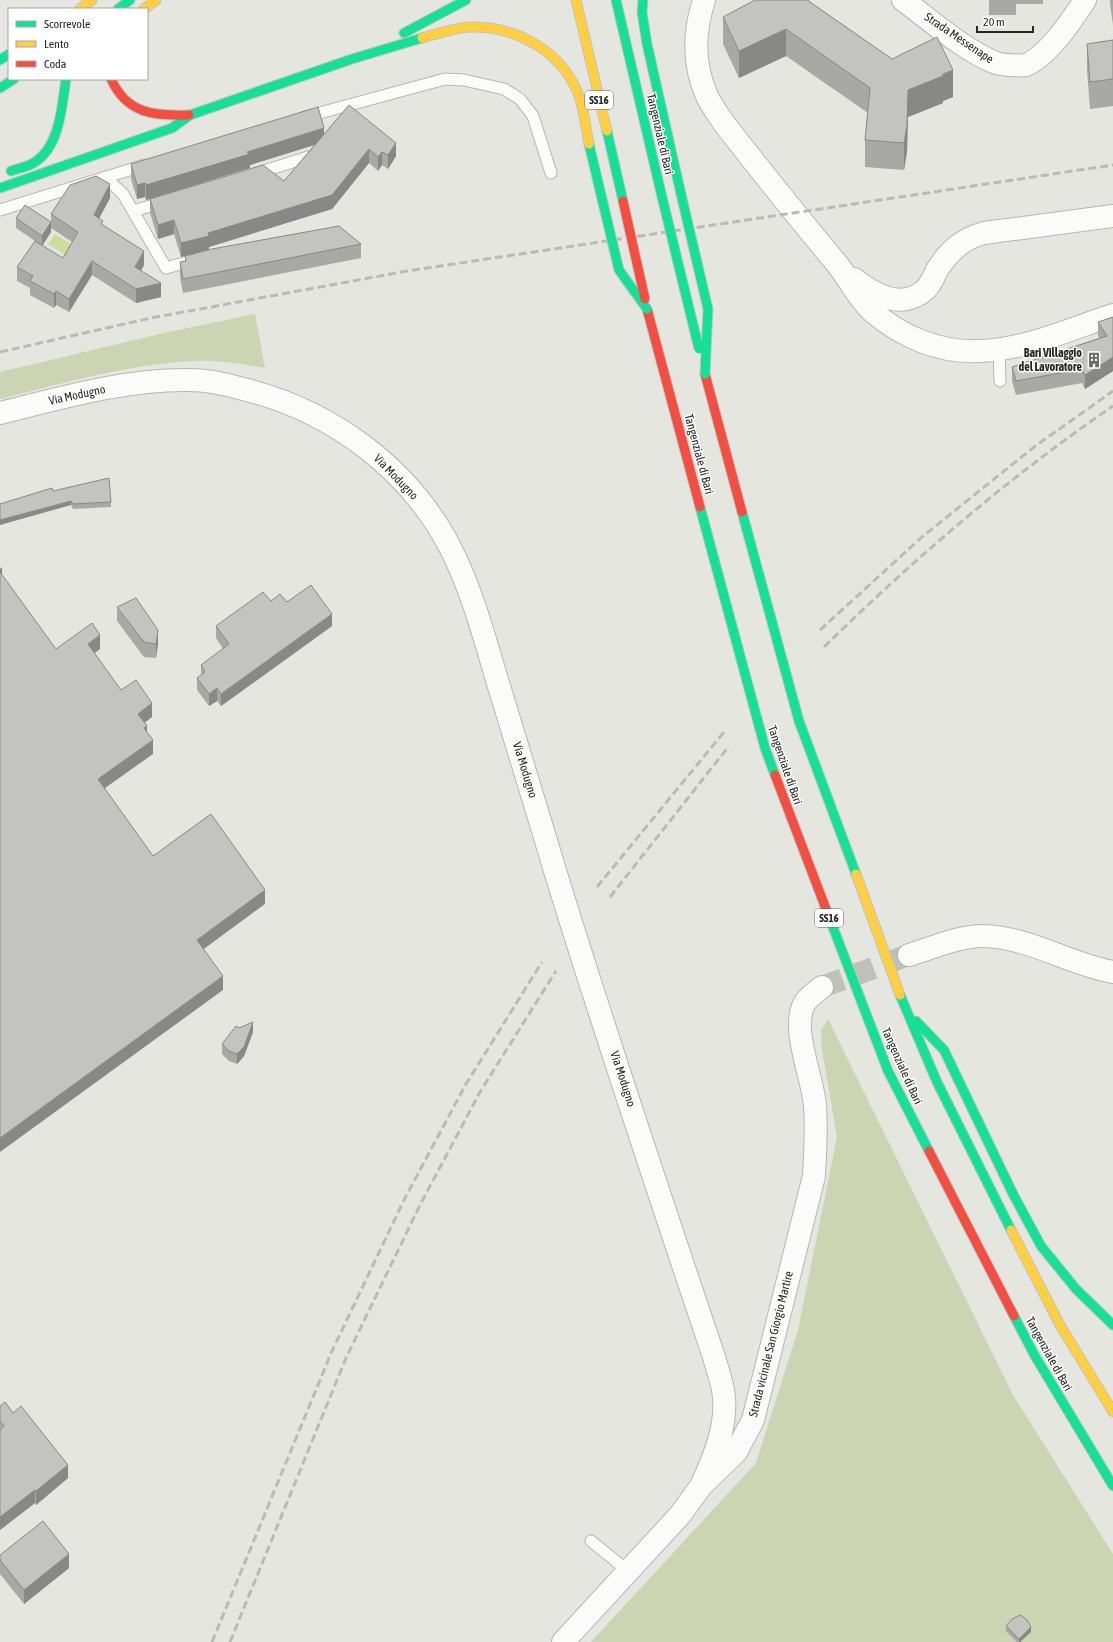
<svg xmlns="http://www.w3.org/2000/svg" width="1113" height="1642" font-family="'Asap Condensed',sans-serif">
  <rect width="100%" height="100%" fill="#e5e6e0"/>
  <!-- green -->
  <path fill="#cdd4b2" d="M 255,314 L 265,368 C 243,364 220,360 198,361 C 131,363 65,383 0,399 L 0,372 L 164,333 Z
    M 828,1019 L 1013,1395 L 1113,1554 L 1113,1642 L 591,1642 L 756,1463 L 798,1330 L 837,1137 L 822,1050 L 821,1030 Z"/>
  <!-- water -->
  <path fill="#cfdb9b" d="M 55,234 L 76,247 L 69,257 L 48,244 Z"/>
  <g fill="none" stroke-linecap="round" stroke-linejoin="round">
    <!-- street-tunnel -->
    <path stroke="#bfc0ba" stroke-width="22" stroke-dasharray="22 11" stroke-linecap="butt" d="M 822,987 L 906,956"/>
    <defs>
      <path id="lane" d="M 305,117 L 445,79 L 464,80 L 504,89 L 520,99 L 533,116 L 551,173
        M 255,174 L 308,157
        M 105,177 L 123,194 L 166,268 L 194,260
        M 0,210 L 145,165
        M 133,211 L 164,202
        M 999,349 L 1000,381
        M 591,1541 L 628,1571"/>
      <path id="street" d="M 704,0 C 694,31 693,65 707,96 C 711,105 718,114 723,122 C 760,170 798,217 837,264 C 850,280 858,299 873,312 C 902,337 940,353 979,351 C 1024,350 1070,329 1113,315
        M 903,0 C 930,20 965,51 996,63 C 1000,65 1023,66 1026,65 C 1049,55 1072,20 1085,0
        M 854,279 C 875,295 902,311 926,289 C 931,284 934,276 937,270 C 949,251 962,239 984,233 L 1113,216
        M 0,413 C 61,398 126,379 189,380 C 207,380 226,384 243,389 C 333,411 412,470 453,553 C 473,594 485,640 498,683 C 517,746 537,810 556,874 C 606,1036 660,1197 714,1357 C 717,1368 721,1379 723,1390 C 729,1423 714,1458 701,1486
        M 909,955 C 932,948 959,936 983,936 C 1029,937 1069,964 1113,972
        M 563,1642 L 680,1515 L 701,1486 L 736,1452 L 753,1420 L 814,1176 C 815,1153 817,1129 815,1106 C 813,1077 791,1031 804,1004 C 808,997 816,992 822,987"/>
      <path id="fast" d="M 616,0 L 662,197
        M 643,0 L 642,12 L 647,44 L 681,194
        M 118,9 L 130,0
        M 404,33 L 466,0
        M 0,60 L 9,54
        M 0,88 L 14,79
        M 607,131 L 623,201
        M 589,144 L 603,203
        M 11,171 C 19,168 28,167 35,162 C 60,146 62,106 66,79
        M 0,188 L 172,128 L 190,115 L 352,59 L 422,38
        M 700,507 L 765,748 L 775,775
        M 742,512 L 799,721 L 856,874
        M 826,909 L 888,1071 L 929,1151
        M 900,995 L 937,1082 L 1011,1230
        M 916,1021 L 944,1050 L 1013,1194 L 1041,1246 L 1076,1289 L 1113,1325
        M 1014,1316 L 1035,1356 L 1113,1486"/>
      <path id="slow" d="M 576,0 L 607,131
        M 80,9 L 92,0
        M 144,9 L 156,0
        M 422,38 C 436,34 454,28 470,27 C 515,26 560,50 578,93 C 584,109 586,128 589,144
        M 856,874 L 900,995
        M 1011,1230 L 1060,1325 L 1113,1412"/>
      <path id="jam" d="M 111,79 C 127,114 154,116 189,115
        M 647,309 L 700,507
        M 705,374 L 742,512
        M 775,775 L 826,909
        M 929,1151 L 1014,1316"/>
    </defs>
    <!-- lane casing -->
    <use href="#lane" stroke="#b6b7b3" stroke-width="13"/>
    <!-- street casing -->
    <use href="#street" stroke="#b6b7b3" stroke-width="24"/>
    <!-- fast casing -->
    <use href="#fast" stroke="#c2c3c0" stroke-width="11"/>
    <!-- slow casing -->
    <use href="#slow" stroke="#c2c3c0" stroke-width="11"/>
    <!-- jam casing -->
    <use href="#jam" stroke="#c2c3c0" stroke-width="11"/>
    <!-- lane -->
    <use href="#lane" stroke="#fbfbfa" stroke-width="11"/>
    <!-- street -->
    <use href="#street" stroke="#fbfbfa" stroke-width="22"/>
    <!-- fast -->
    <use href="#fast" stroke="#16e098" stroke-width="9"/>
    <!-- slow -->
    <use href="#slow" stroke="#ffcf43" stroke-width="9"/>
    <!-- jam -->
    <use href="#jam" stroke="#f24e42" stroke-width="9"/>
    <!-- rail -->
    <path stroke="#babab8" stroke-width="3" stroke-dasharray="8 4" stroke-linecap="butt" d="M 0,352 L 151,318 L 407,271 L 1113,165
      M 820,630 L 922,537 L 1034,447 L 1113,391
      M 824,647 C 914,559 1009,477 1113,406
      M 597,887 L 724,732
      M 610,897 L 729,746
      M 212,1642 L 332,1351 L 405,1198 L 466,1084 L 542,962
      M 230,1642 L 346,1358 L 420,1205 L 480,1092 L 556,971"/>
    <defs>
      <path id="fast-bridge" d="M 681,194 L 708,309 L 705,374
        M 662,197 L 699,349
        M 603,203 L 619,270 L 647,309"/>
      <path id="jam-bridge" d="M 623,201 L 645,299"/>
    </defs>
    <!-- fast-bridge casing -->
    <use href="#fast-bridge" stroke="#c2c3c0" stroke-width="11" stroke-linecap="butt"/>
    <!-- jam-bridge casing -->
    <use href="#jam-bridge" stroke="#c2c3c0" stroke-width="11" stroke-linecap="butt"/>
    <!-- fast-bridge -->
    <use href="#fast-bridge" stroke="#16e098" stroke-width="9"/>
    <!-- jam-bridge -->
    <use href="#jam-bridge" stroke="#f24e42" stroke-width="9"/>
  </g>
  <!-- wall -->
  <path fill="#a8a9a5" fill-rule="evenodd" d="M 755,0 L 809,0 L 809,1 L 892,59 L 953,97 L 943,101 L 943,103 L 908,117 L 907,152 L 904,170 L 865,167 L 865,140 L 868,113 L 786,56 L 739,78 L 723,44 L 723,17 Z
    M 989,0 L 1043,0 L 1043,4 L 1016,4 L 1016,15 L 989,15 Z
    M 1110,0 L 1113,0 L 1113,25 L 1110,4 Z
    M 1113,40 L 1113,106 L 1090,109 L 1087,70 L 1087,44 Z
    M 349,105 L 396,156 L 388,169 L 382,165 L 378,171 L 369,163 L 332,209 L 209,247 L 181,257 L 174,234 L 158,239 L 150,213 L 150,199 L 284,181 L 314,145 L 250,165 L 250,168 L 146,200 L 145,197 L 137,199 L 131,179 L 131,164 L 324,134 Z
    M 110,198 L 99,218 L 103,226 L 144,265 L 141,271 L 161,297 L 136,303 L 92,275 L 69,312 L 56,305 L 54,308 L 30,295 L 30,288 L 17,281 L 17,267 L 35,241 L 16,228 L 16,218 L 51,222 L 51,214 ZM 51,228 L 72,242 L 63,258 L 42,246 L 51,232 Z
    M 361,244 L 361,258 L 183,293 L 180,277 L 180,262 L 185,261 L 185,256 Z
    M 1113,317 L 1113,371 L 1085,389 L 1082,383 L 1016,395 L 1012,381 L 1012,367 L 1099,338 L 1098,336 L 1098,322 Z
    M 53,491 L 111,502 L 111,507 L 73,509 L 71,505 Z
    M 271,601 L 287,602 L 332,626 L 221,706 L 217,701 L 209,706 L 197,690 L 197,678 L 201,675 L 201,665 L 223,649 L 216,638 L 216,626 Z
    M 117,607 L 158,644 L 156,658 L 144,657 L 117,621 Z
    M 239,1028 L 253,1032 L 244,1056 L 237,1064 L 229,1061 L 222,1054 L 222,1044 Z
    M 0,1406 L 13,1413 L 68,1478 L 36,1505 L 35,1503 L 0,1530 Z
    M 0,1555 L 69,1568 L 24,1604 L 0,1574 Z
    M 1006,1626 L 1031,1632 L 1020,1642 L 1017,1642 L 1006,1631 Z"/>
  <!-- shaded-wall -->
  <path fill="#888986" d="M 786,29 L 786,56 L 739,78 L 739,51 Z
    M 953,70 L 953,97 L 943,101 L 943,103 L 908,117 L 907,152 L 904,170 L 904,143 L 908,90 Z
    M 324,128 L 324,142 L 250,165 L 250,168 L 146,200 L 146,185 L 247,152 Z
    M 396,143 L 396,156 L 388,169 L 388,155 Z
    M 369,149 L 369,163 L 332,209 L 209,247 L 209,250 L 181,257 L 181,243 L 208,233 Z
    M 382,152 L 382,165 L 378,171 L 378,157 Z
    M 145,183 L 145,197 L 137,199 L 137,185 Z
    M 110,184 L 110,198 L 94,228 L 94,215 Z
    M 174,220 L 174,234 L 158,239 L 158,225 Z
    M 51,222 L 51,232 L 42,246 L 42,236 Z
    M 144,251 L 144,265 L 135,281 L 135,267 Z
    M 92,261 L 92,275 L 69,312 L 69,299 Z
    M 161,283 L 161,297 L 136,303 L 136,289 Z
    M 56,291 L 56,305 L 54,308 L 54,294 Z
    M 1113,357 L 1113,371 L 1085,389 L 1085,375 Z
    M 71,501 L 71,505 L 0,525 L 0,520 Z
    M 2,567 L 2,581 L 0,583 L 0,569 Z
    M 332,614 L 332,626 L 221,706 L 221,694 Z
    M 158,630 L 158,644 L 156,658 L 156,644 Z
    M 100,635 L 100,649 L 88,658 L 88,644 Z
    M 217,688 L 217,701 L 209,706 L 209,694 Z
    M 152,703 L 152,717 L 138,728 L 138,714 Z
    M 147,726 L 147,740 L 144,728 Z
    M 153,740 L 153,754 L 98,793 L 98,779 Z
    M 265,890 L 265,904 L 197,954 L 197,940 Z
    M 223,976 L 223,990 L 0,1152 L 0,1138 Z
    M 253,1022 L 253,1032 L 244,1056 L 237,1064 L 237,1054 Z
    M 68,1465 L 68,1478 L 36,1505 L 36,1491 Z
    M 35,1490 L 35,1503 L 0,1530 L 0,1517 Z
    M 69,1554 L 69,1568 L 24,1604 L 24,1590 Z
    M 1031,1627 L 1031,1632 L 1020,1642 L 1019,1642 L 1019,1639 Z"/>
  <!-- building -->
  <path fill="#c3c4c0" stroke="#888986" d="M 755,0 L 807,0 L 892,59 L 937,37 L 953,70 L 943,74 L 943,76 L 908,90 L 907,125 L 904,143 L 865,140 L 870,88 L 786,29 L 739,51 L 723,17 Z
    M 1113,40 L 1113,79 L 1090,82 L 1087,44 Z
    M 349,105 L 396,143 L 388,155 L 382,152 L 378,157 L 369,149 L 332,195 L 208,233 L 209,236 L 181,243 L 174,220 L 158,225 L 150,199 L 263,165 L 284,181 Z
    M 318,107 L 324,128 L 247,152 L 250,154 L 146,185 L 145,183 L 137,185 L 131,164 Z
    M 96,176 L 110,184 L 94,215 L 103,221 L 101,224 L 144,251 L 135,267 L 161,283 L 136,289 L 92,261 L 69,299 L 56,291 L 54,294 L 30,281 L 33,276 L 17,267 L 35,241 L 63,258 L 78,232 L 51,214 L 70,185 Z
    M 25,205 L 51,222 L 42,236 L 16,218 Z
    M 339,226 L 361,244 L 183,279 L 180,262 L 186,261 L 185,256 L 212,249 Z
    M 1113,317 L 1113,357 L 1085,375 L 1082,369 L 1016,381 L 1012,367 L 1107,336 L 1098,322 Z
    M 109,478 L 111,502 L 73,504 L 71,501 L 0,520 L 0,504 L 52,488 L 53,491 Z
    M 0,572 L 56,649 L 92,623 L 100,635 L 88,644 L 121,690 L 136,680 L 152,703 L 138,714 L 147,726 L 144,728 L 153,740 L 98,779 L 153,856 L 211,814 L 265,890 L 197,940 L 223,976 L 0,1138 Z
    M 311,585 L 332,614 L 221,694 L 217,688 L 209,694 L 197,678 L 205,672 L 201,665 L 229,644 L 216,626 L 263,592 L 271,601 L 280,594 L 287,602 Z
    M 136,598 L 158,630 L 156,644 L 144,642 L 117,607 Z
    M 253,1022 L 244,1047 L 237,1054 L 229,1051 L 222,1044 L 236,1026 L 239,1028 Z
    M 5,1402 L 13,1413 L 21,1406 L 68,1465 L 36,1491 L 35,1490 L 0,1517 L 0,1430 L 4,1426 L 0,1421 L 0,1406 Z
    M 43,1521 L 69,1554 L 24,1590 L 0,1560 L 0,1555 Z
    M 1020,1615 L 1027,1620 L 1031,1627 L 1019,1639 L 1006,1626 L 1012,1619 Z"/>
  <!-- icons -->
  <defs>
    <symbol id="building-bare" viewBox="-9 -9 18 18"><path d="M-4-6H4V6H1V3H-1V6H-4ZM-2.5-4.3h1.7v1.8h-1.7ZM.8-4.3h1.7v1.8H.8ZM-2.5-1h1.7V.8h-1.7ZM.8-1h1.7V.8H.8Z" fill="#696965" stroke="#fff" stroke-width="2.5" paint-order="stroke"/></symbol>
  </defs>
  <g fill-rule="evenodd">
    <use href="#building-bare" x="1083" y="349" width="22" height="22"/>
  </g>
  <g text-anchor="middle" stroke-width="3" stroke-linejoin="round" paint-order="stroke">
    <!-- shield labels -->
    <g fill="#fff" stroke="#676765" stroke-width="1">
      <rect x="585" y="91" width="28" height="18" rx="3"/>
      <rect x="815" y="909" width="28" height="18" rx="3"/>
    </g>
    <g font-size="11" font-weight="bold" fill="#262623">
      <text x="599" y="104">SS16</text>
      <text x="829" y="922">SS16</text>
    </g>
    <!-- street labels -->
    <g font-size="12" fill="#262623" stroke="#fff">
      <text transform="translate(959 38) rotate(34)" y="4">Strada Messenape</text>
      <text transform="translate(660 134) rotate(77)" y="4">Tangenziale di Bari</text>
      <text transform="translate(77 395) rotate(-12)" y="4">Via Modugno</text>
      <text transform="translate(699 454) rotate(75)" y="4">Tangenziale di Bari</text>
      <text transform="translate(396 477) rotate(46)" y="4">Via Modugno</text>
      <text transform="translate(785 765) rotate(71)" y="4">Tangenziale di Bari</text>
      <text transform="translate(525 770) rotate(73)" y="4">Via Modugno</text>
      <text transform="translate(902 1066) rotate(66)" y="4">Tangenziale di Bari</text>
      <text transform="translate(623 1079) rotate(72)" y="4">Via Modugno</text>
      <text transform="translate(771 1344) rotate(-76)" y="4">Strada vicinale San Giorgio Martire</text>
      <text transform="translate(1049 1354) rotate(61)" y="4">Tangenziale di Bari</text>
    </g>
    <!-- poi labels -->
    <g font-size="12" font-weight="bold" fill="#262623" stroke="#fff" text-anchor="end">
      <text x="1082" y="357">Bari Villaggio<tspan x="1082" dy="14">del Lavoratore</tspan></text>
    </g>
  </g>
  <!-- legend -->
  <rect x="8" y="8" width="140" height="72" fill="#ffffff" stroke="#a8a8a7"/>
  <rect x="16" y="21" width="20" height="6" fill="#16e098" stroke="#a8a8a7"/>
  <text x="44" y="28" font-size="12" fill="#262623">Scorrevole</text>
  <rect x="16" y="41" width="20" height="6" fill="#ffcf43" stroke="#a8a8a7"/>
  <text x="44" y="48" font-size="12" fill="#262623">Lento</text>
  <rect x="16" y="61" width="20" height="6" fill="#f24e42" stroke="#a8a8a7"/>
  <text x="44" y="68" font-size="12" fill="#262623">Coda</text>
  <!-- scale -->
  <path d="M977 26v6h56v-6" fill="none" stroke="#262623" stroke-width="2"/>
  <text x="983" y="26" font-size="12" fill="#262623" stroke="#ffffff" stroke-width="3" paint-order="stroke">20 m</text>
</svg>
